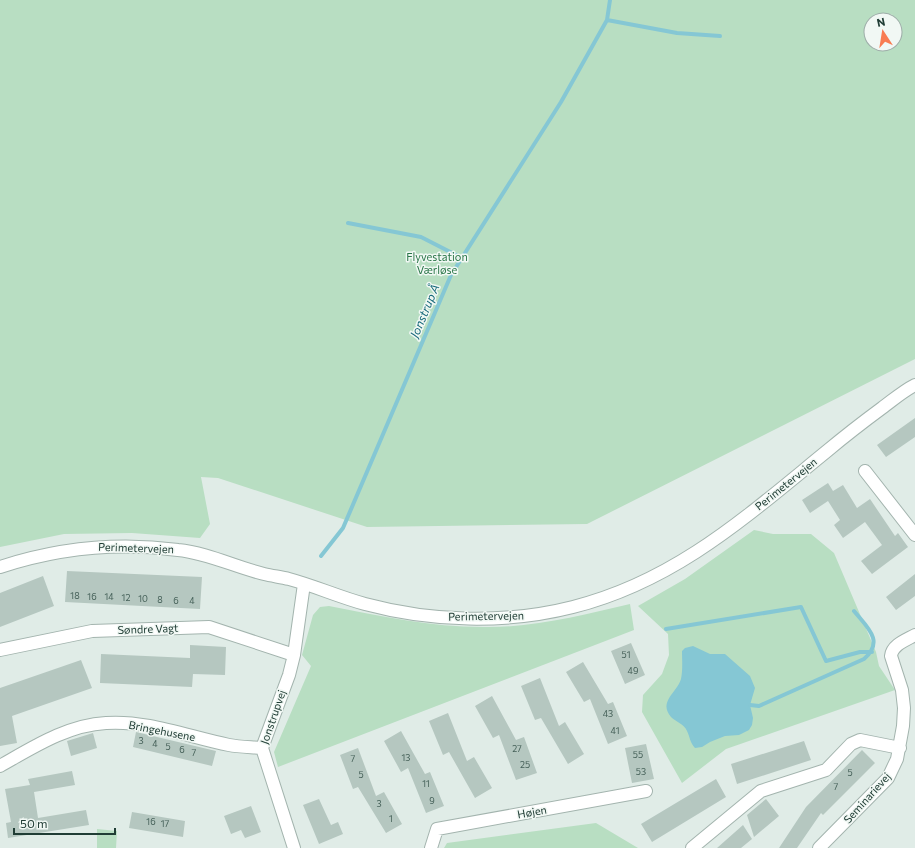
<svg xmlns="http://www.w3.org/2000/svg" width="915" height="848" font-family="Commissioner,sans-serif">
  <rect width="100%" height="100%" fill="#e0ece7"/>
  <!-- green -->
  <path fill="#b8dec2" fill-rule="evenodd" d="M 0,0 L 915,0 L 915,359 L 587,524 L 367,527 L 218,478 L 201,477 L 210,524 L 200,538 L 132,533 L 64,534 L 0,547 ZM 871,20 L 895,20 L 895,44 L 871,44 Z
    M 754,530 L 773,534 L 811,534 L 834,553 L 876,652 L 879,666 L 895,690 L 726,749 L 682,783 L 642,712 L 643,695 L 662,674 L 669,655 L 668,634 L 638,606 L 685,579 Z
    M 630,604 L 634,630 L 278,767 L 274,752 L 311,666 L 302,655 L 313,615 L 320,607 L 329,606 C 380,616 431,627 483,627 C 533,628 582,615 630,604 Z
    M 596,823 L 638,848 L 444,848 L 447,843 Z
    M 97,829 L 117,831 L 116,848 L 97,848 Z"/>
  <!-- water -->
  <path fill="#85c7d4" d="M 693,646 L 710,654 L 725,654 L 750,676 L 755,688 L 750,705 L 753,718 L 752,725 L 749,730 L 739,735 L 725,736 L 710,742 L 702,747 L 695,748 C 690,743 690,737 687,731 C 684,724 676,722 671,717 C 658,701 677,693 681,679 C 683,670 682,660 682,651 L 685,648 Z"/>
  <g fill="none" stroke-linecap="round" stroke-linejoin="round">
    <!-- stream -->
    <path stroke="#85c7d4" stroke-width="4" d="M 607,20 L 677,33 L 720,36
      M 348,223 L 421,237 L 462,258
      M 321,556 L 343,528 L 451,275 L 561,102 L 607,20 L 610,0
      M 666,629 L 801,607 L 826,661 L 860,652 L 872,652
      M 750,705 L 759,706 L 864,659 C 885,641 867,627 854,611"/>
  </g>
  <!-- building -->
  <path fill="#b5c7c0" d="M 915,418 L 915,437 L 886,457 L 877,445 Z
    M 828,483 L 833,491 L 843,485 L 857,508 L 870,499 L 895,536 L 898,533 L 908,547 L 872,574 L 861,561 L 882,545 L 865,522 L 843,538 L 834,525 L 840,520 L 828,501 L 810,513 L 802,500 Z
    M 67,571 L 202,577 L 200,609 L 65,602 Z
    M 915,574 L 915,596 L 896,610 L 886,597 Z
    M 43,576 L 54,606 L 0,627 L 0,593 Z
    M 631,643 L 645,675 L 625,684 L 611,651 Z
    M 190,645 L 226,647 L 225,675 L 193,674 L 192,687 L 100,683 L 101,654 L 190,658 Z
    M 81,660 L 92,688 L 12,716 L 17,743 L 0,746 L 0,688 Z
    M 583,662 L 608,704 L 613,702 L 627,736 L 608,744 L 590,699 L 584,702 L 566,672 Z
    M 540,678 L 559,726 L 565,722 L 584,754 L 568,764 L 541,718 L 535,720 L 521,686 Z
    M 492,696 L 516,740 L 524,737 L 537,773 L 516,780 L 499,735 L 493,738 L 475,706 Z
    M 448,713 L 467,761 L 474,757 L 492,788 L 475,798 L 449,752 L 443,755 L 429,721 Z
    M 401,731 L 425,774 L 430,772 L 444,806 L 426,813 L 408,768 L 401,772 L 384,741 Z
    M 136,732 L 216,751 L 212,766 L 133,747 Z
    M 93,733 L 97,748 L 71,756 L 67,741 Z
    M 804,741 L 811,760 L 737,784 L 731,764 Z
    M 646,744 L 654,779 L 632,783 L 625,748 Z
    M 358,748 L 376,796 L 384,792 L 402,824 L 386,833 L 358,787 L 353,789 L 340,755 Z
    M 862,750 L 875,763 L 823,815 L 821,813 L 797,848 L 779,848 L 806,807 Z
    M 72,771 L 75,785 L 34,792 L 38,818 L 86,810 L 89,825 L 8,838 L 6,823 L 11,822 L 5,789 L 30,785 L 28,779 Z
    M 716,779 L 726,797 L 652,842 L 641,824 Z
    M 319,799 L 331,825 L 338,822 L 343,834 L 319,844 L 303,805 Z
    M 766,799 L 779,816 L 754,837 L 747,815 Z
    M 251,806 L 261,832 L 245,838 L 241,830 L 231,834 L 224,816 Z
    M 132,812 L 185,821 L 183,837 L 129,828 Z
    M 743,825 L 752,839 L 741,848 L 717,848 Z"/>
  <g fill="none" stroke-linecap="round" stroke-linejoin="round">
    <defs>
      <path id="street" d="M 865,471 L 915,535
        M 0,567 C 58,548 118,542 178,550 C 208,553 235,567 264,574 C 272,576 281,577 289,579 C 315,586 339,597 365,604 C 432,622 506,624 573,607 C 676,581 747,516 827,451 C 845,436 863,422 882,408 C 893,400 903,391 915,385
        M 0,650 L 92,631 L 209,627 L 294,655
        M 0,766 C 32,748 67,725 106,723 C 147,720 189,737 229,745 C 239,747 251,747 262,748
        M 294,848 L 262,748 L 289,675 L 294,655 L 304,584
        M 431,848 L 437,829 L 646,791
        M 692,848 L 761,791 L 826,770 L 851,744 L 860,740 L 900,748
        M 819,848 L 888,778 L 897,759 L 903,726 L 904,708 L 902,690 L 891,656 C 892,645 906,640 915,635"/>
    </defs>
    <!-- street casing -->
    <use href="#street" stroke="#a3b4ae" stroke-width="14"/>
    <!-- street -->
    <use href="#street" stroke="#fff" stroke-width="12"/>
  </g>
  <g text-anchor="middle" stroke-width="3" stroke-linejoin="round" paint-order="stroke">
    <!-- number labels -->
    <g font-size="9" fill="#456058">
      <text x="75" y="599">18</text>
      <text x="92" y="600">16</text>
      <text x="109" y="600">14</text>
      <text x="126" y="601">12</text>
      <text x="143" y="602">10</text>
      <text x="160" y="603">8</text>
      <text x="176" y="604">6</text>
      <text x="192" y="604">4</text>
      <text x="626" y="658">51</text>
      <text x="633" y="674">49</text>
      <text x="608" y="717">43</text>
      <text x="615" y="734">41</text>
      <text x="141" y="744">3</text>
      <text x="155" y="747">4</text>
      <text x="168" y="750">5</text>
      <text x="517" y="752">27</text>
      <text x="182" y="753">6</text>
      <text x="194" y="756">7</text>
      <text x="638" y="758">55</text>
      <text x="406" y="761">13</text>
      <text x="353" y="762">7</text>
      <text x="525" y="768">25</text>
      <text x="641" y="775">53</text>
      <text x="850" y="776">5</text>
      <text x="361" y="778">5</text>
      <text x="426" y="787">11</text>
      <text x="836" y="790">7</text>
      <text x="432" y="804">9</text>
      <text x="379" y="807">3</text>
      <text x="391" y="822">1</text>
      <text x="151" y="825">16</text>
      <text x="165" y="827">17</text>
    </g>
    <!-- park labels -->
    <g font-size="11" fill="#287547" stroke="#f1f8f4">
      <text x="437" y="261">Flyvestation<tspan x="437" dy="13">Værløse</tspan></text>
    </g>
    <!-- street labels -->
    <g font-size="11" fill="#203d35" stroke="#f1f8f4">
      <text transform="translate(786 484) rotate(-39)" y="4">Perimetervejen</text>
      <text transform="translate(136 548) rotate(2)" y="4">Perimetervejen</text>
      <text transform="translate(486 616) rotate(-1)" y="4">Perimetervejen</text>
      <text transform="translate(148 629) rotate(-2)" y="4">Søndre Vagt</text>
      <text transform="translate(273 717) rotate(-71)" y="4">Jonstrupvej</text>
      <text transform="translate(162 731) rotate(11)" y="4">Bringehusene</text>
      <text transform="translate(867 798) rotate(-48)" y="4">Seminarievej</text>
      <text transform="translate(532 812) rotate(-10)" y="4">Højen</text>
    </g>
    <!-- water labels -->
    <g font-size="12" font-style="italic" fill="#186a7b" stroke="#f1f8f4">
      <text transform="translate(425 311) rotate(-67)" y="4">Jonstrup Å</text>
    </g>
  </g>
  <!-- north arrow -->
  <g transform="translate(883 32) rotate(348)"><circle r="19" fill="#f1f8f4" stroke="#9dada8"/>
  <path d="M0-3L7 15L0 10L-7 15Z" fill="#f87c52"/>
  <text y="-6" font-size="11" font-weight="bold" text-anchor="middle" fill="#203d35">N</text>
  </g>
  <!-- scale -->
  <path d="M14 828v6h101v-6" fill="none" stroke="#203d35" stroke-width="2"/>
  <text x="20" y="828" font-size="12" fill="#203d35" stroke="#f1f8f4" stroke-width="3" paint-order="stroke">50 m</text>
</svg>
